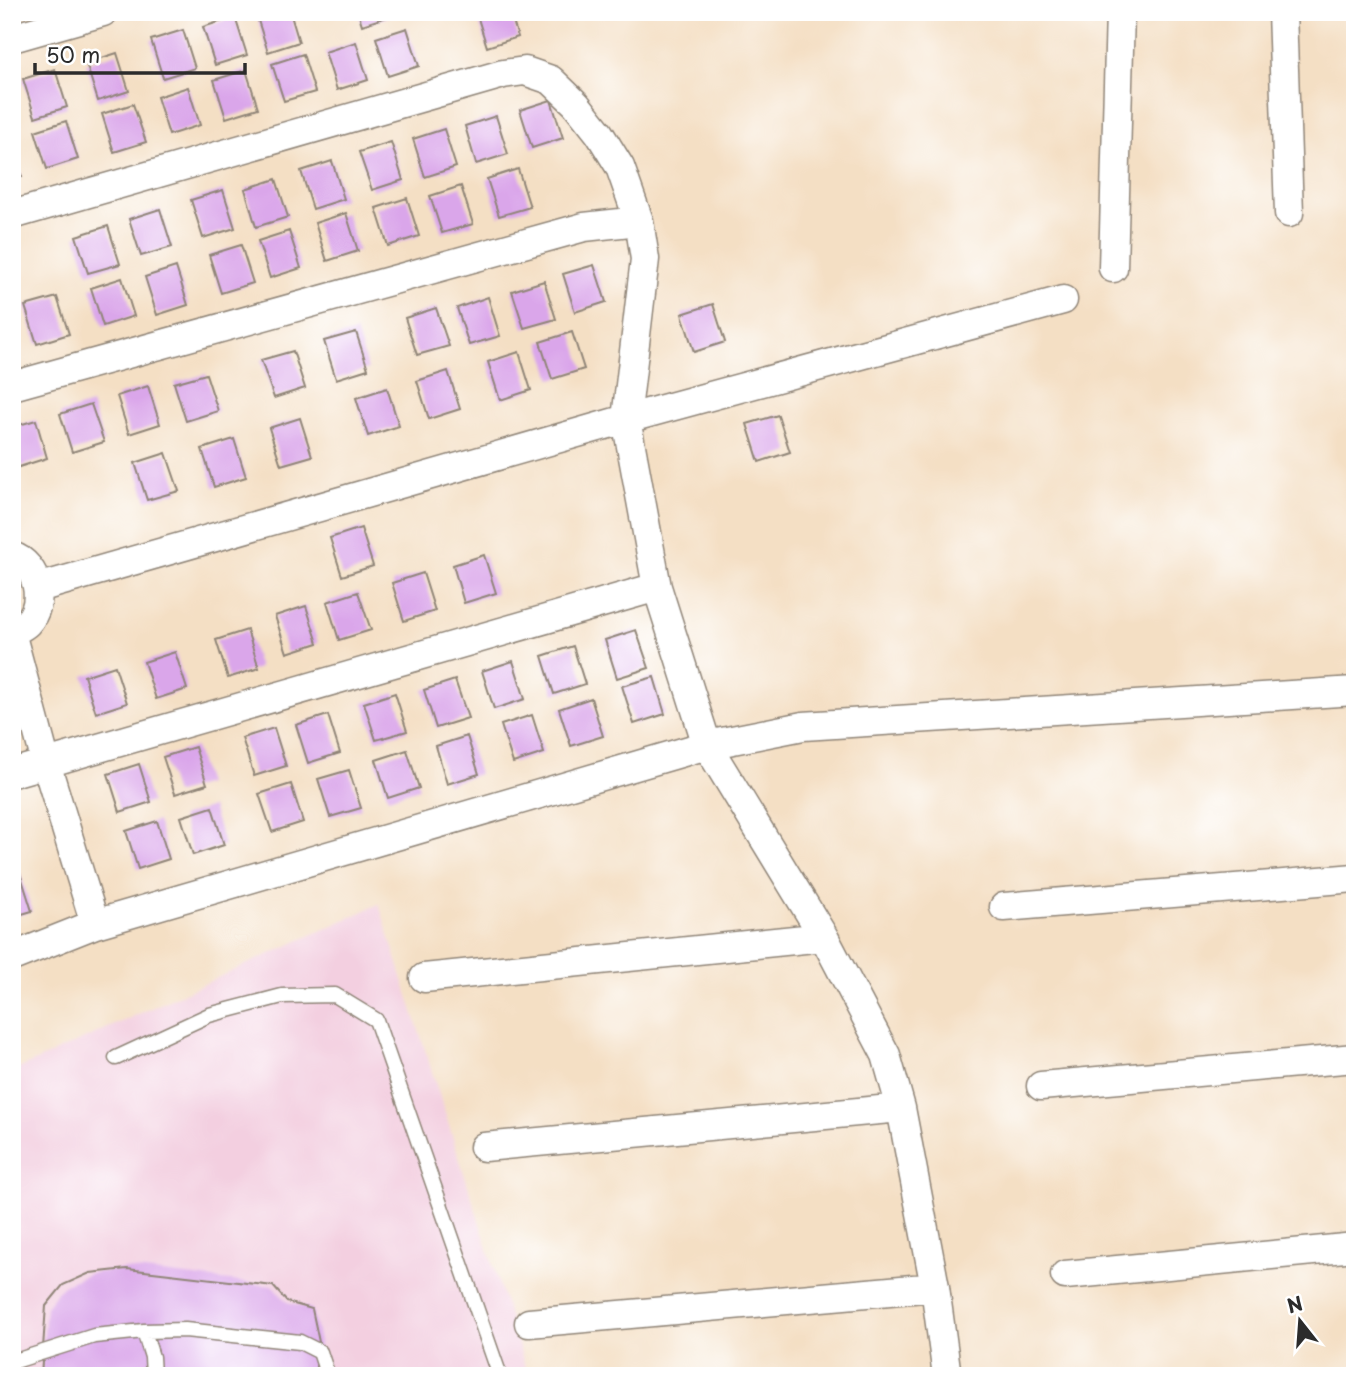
<svg xmlns="http://www.w3.org/2000/svg" width="1367" height="1388" font-family="'Playpen Sans',sans-serif">
  <rect width="100%" height="100%" fill="#fff"/>
  <filter id="ink" filterUnits="userSpaceOnUse"><feTurbulence type="fractalNoise" baseFrequency=".0143" numOctaves="2"/><feDisplacementMap in="SourceGraphic" scale="14" xChannelSelector="R" yChannelSelector="G"/><feConvolveMatrix kernelMatrix="1 2 1 2 8 2 1 2 1" color-interpolation-filters="sRGB"/></filter>
  <filter id="wash" filterUnits="userSpaceOnUse"><feTurbulence type="fractalNoise" baseFrequency=".00686" numOctaves="4" result="noise"/><feDisplacementMap in="SourceGraphic" scale="28" xChannelSelector="R" yChannelSelector="G"/><feGaussianBlur stdDeviation="1.57" result="paint"/><feColorMatrix in="noise" values="0 0 0 0 0 0 0 0 0 0 0 0 0 0 0 0 0 1.4 0 .05"/><feComposite in="paint" operator="in"/></filter>
  <g filter="url(#wash)">
    <rect width="100%" height="100%" fill="#f4dfc4"/>
    <!-- built -->
    <path fill="#f3cfe0" d="M 379,904 L 528,1376 L 12,1376 L 12,1072 Z"/>
    <g id="blocks">
      <!-- building -->
      <path fill="#daa6ea" d="M 263,12 L 290,12 L 299,42 L 268,52 L 256,14 Z
        M 358,12 L 393,12 L 393,15 L 362,25 Z
        M 476,12 L 510,12 L 518,37 L 487,47 Z
        M 235,17 L 247,55 L 215,65 L 203,27 Z
        M 407,28 L 419,66 L 388,76 L 376,38 Z
        M 183,30 L 195,68 L 163,78 L 151,40 Z
        M 356,42 L 368,80 L 337,90 L 325,52 Z
        M 117,53 L 129,91 L 98,101 L 86,63 Z
        M 303,54 L 315,92 L 284,101 L 272,64 Z
        M 55,69 L 67,107 L 35,117 L 23,79 Z
        M 246,70 L 258,108 L 226,118 L 214,80 Z
        M 188,87 L 200,125 L 169,135 L 157,97 Z
        M 551,100 L 563,138 L 532,148 L 520,110 Z
        M 133,104 L 146,142 L 114,152 L 102,114 Z
        M 496,116 L 508,154 L 476,164 L 465,126 Z
        M 66,121 L 78,159 L 47,169 L 35,131 Z
        M 444,129 L 456,167 L 425,177 L 413,139 Z
        M 391,142 L 403,180 L 372,190 L 359,152 Z
        M 12,148 L 22,177 L 12,180 Z
        M 332,161 L 344,199 L 313,209 L 301,171 Z
        M 518,169 L 530,207 L 499,216 L 487,179 Z
        M 276,179 L 288,217 L 256,227 L 245,189 Z
        M 461,186 L 473,224 L 442,233 L 430,196 Z
        M 223,190 L 235,228 L 203,238 L 191,200 Z
        M 407,198 L 419,236 L 388,246 L 376,208 Z
        M 160,209 L 172,247 L 141,256 L 129,219 Z
        M 346,213 L 358,251 L 327,261 L 315,223 Z
        M 108,226 L 120,264 L 88,273 L 76,236 Z
        M 289,231 L 301,268 L 270,278 L 258,241 Z
        M 241,245 L 253,283 L 221,293 L 209,255 Z
        M 594,265 L 606,302 L 575,312 L 563,274 Z
        M 176,267 L 188,305 L 157,315 L 145,277 Z
        M 122,278 L 134,316 L 103,326 L 91,288 Z
        M 544,281 L 556,319 L 524,328 L 512,291 Z
        M 57,297 L 69,334 L 37,344 L 25,306 Z
        M 488,297 L 500,336 L 469,345 L 457,308 Z
        M 713,304 L 725,342 L 694,352 L 682,314 Z
        M 436,308 L 449,346 L 417,355 L 405,318 Z
        M 356,332 L 368,369 L 336,379 L 324,341 Z
        M 572,332 L 584,369 L 552,379 L 540,342 Z
        M 293,351 L 305,388 L 274,398 L 261,360 Z
        M 519,352 L 531,390 L 500,400 L 488,362 Z
        M 448,371 L 460,409 L 429,419 L 417,381 Z
        M 206,374 L 218,411 L 186,421 L 174,383 Z
        M 148,386 L 160,424 L 129,434 L 117,396 Z
        M 387,388 L 399,426 L 368,436 L 356,398 Z
        M 91,404 L 104,442 L 72,452 L 60,414 Z
        M 778,415 L 790,452 L 759,462 L 747,424 Z
        M 300,418 L 312,456 L 281,465 L 269,428 Z
        M 36,420 L 47,458 L 16,468 L 12,456 L 12,427 Z
        M 234,439 L 246,477 L 214,487 L 202,449 Z
        M 166,453 L 179,491 L 147,500 L 135,463 Z
        M 361,528 L 373,566 L 342,576 L 330,538 Z
        M 484,555 L 496,593 L 464,603 L 453,565 Z
        M 423,573 L 435,611 L 404,621 L 392,583 Z
        M 358,592 L 371,630 L 339,640 L 327,602 Z
        M 306,606 L 318,643 L 287,653 L 275,616 Z
        M 247,630 L 259,668 L 228,678 L 216,640 Z
        M 636,630 L 649,668 L 617,678 L 605,640 Z
        M 573,646 L 585,684 L 554,694 L 542,656 Z
        M 175,652 L 187,689 L 156,699 L 144,662 Z
        M 513,661 L 525,699 L 494,709 L 482,671 Z
        M 115,666 L 127,703 L 96,713 L 84,676 Z
        M 654,677 L 665,714 L 634,724 L 622,686 Z
        M 455,680 L 468,718 L 436,728 L 424,690 Z
        M 395,693 L 407,731 L 376,740 L 364,703 Z
        M 591,698 L 603,736 L 571,746 L 559,709 Z
        M 328,715 L 340,753 L 308,763 L 296,725 Z
        M 532,715 L 544,753 L 513,763 L 501,725 Z
        M 274,728 L 286,766 L 254,776 L 242,738 Z
        M 467,736 L 479,774 L 447,784 L 436,746 Z
        M 195,747 L 207,784 L 175,794 L 163,757 Z
        M 407,750 L 419,788 L 388,798 L 376,760 Z
        M 139,764 L 151,802 L 120,812 L 108,774 Z
        M 349,770 L 361,808 L 330,817 L 318,779 Z
        M 291,784 L 303,822 L 272,832 L 259,794 Z
        M 212,807 L 224,845 L 193,855 L 181,817 Z
        M 157,821 L 169,859 L 138,869 L 126,831 Z
        M 20,873 L 32,911 L 12,917 L 12,876 Z
        M 127,1269 L 273,1286 L 287,1302 L 312,1309 L 319,1342 L 315,1376 L 41,1376 L 46,1306 L 63,1285 L 90,1273 Z"/>
    </g>
  </g>
  <g filter="url(#ink)">
    <use href="#blocks" fill-opacity="0" stroke="#908578" stroke-width="2"/>
    <g fill="none" stroke-linecap="round" stroke-linejoin="round">
      <defs>
        <path id="lane" d="M 116,1058 L 209,1015 L 282,996 L 335,995 L 376,1020 L 500,1376
          M 144,1331 L 152,1357 L 153,1376
          M 12,1362 L 94,1336 L 144,1331 L 185,1330 L 300,1342 L 320,1352 L 328,1376"/>
        <path id="street" d="M 1282,12 L 1289,213
          M 12,38 L 103,12
          M 12,215 L 503,74 L 525,71 L 551,80 L 576,104 L 599,133 L 620,167 L 639,221 L 645,259 L 626,419 L 657,587 L 707,745 L 824,937 L 886,1055 L 901,1108 L 935,1287 L 947,1376
          M 1113,268 L 1120,12
          M 12,386 L 584,227 L 639,221
          M 12,556 C 39,565 46,603 27,623 C 23,627 17,629 12,632
          M 38,588 L 626,419 L 1063,300
          M 12,636 L 46,763 L 95,924
          M 12,773 L 657,587
          M 1004,907 L 1355,878
          M 12,957 L 95,924 L 707,745 L 803,726 L 1355,691
          M 424,978 L 824,937
          M 1041,1086 L 1355,1058
          M 484,1147 L 901,1108
          M 1065,1275 L 1355,1247
          M 529,1323 L 935,1287"/>
      </defs>
      <!-- lane casing -->
      <use href="#lane" stroke="#908578" stroke-width="17"/>
      <!-- street casing -->
      <use href="#street" stroke="#908578" stroke-width="31"/>
      <!-- lane -->
      <use href="#lane" stroke="#fff" stroke-width="14"/>
      <!-- street -->
      <use href="#street" stroke="#fff" stroke-width="28"/>
    </g>
  </g>
  <!-- margin -->
  <rect width="1367" height="1388" fill="none" stroke="#fff" stroke-width="42"/>
  <!-- north arrow -->
  <g transform="translate(1300 1321) rotate(343)" stroke="#ffffff" stroke-width="5" paint-order="stroke">
  <path d="M0-5L12 26L0 18L-12 26Z" fill="#2b2b2b"/>
  <text y="-10" font-size="19" font-weight="bold" text-anchor="middle" fill="#2b2b2b">N</text>
  </g>
  <!-- scale -->
  <path d="M35 63v10h210v-10" fill="none" stroke="#2b2b2b" stroke-width="3.5"/>
  <text x="46" y="63" font-size="21" fill="#2b2b2b" stroke="#ffffff" stroke-width="5" paint-order="stroke">50 m</text>
</svg>
